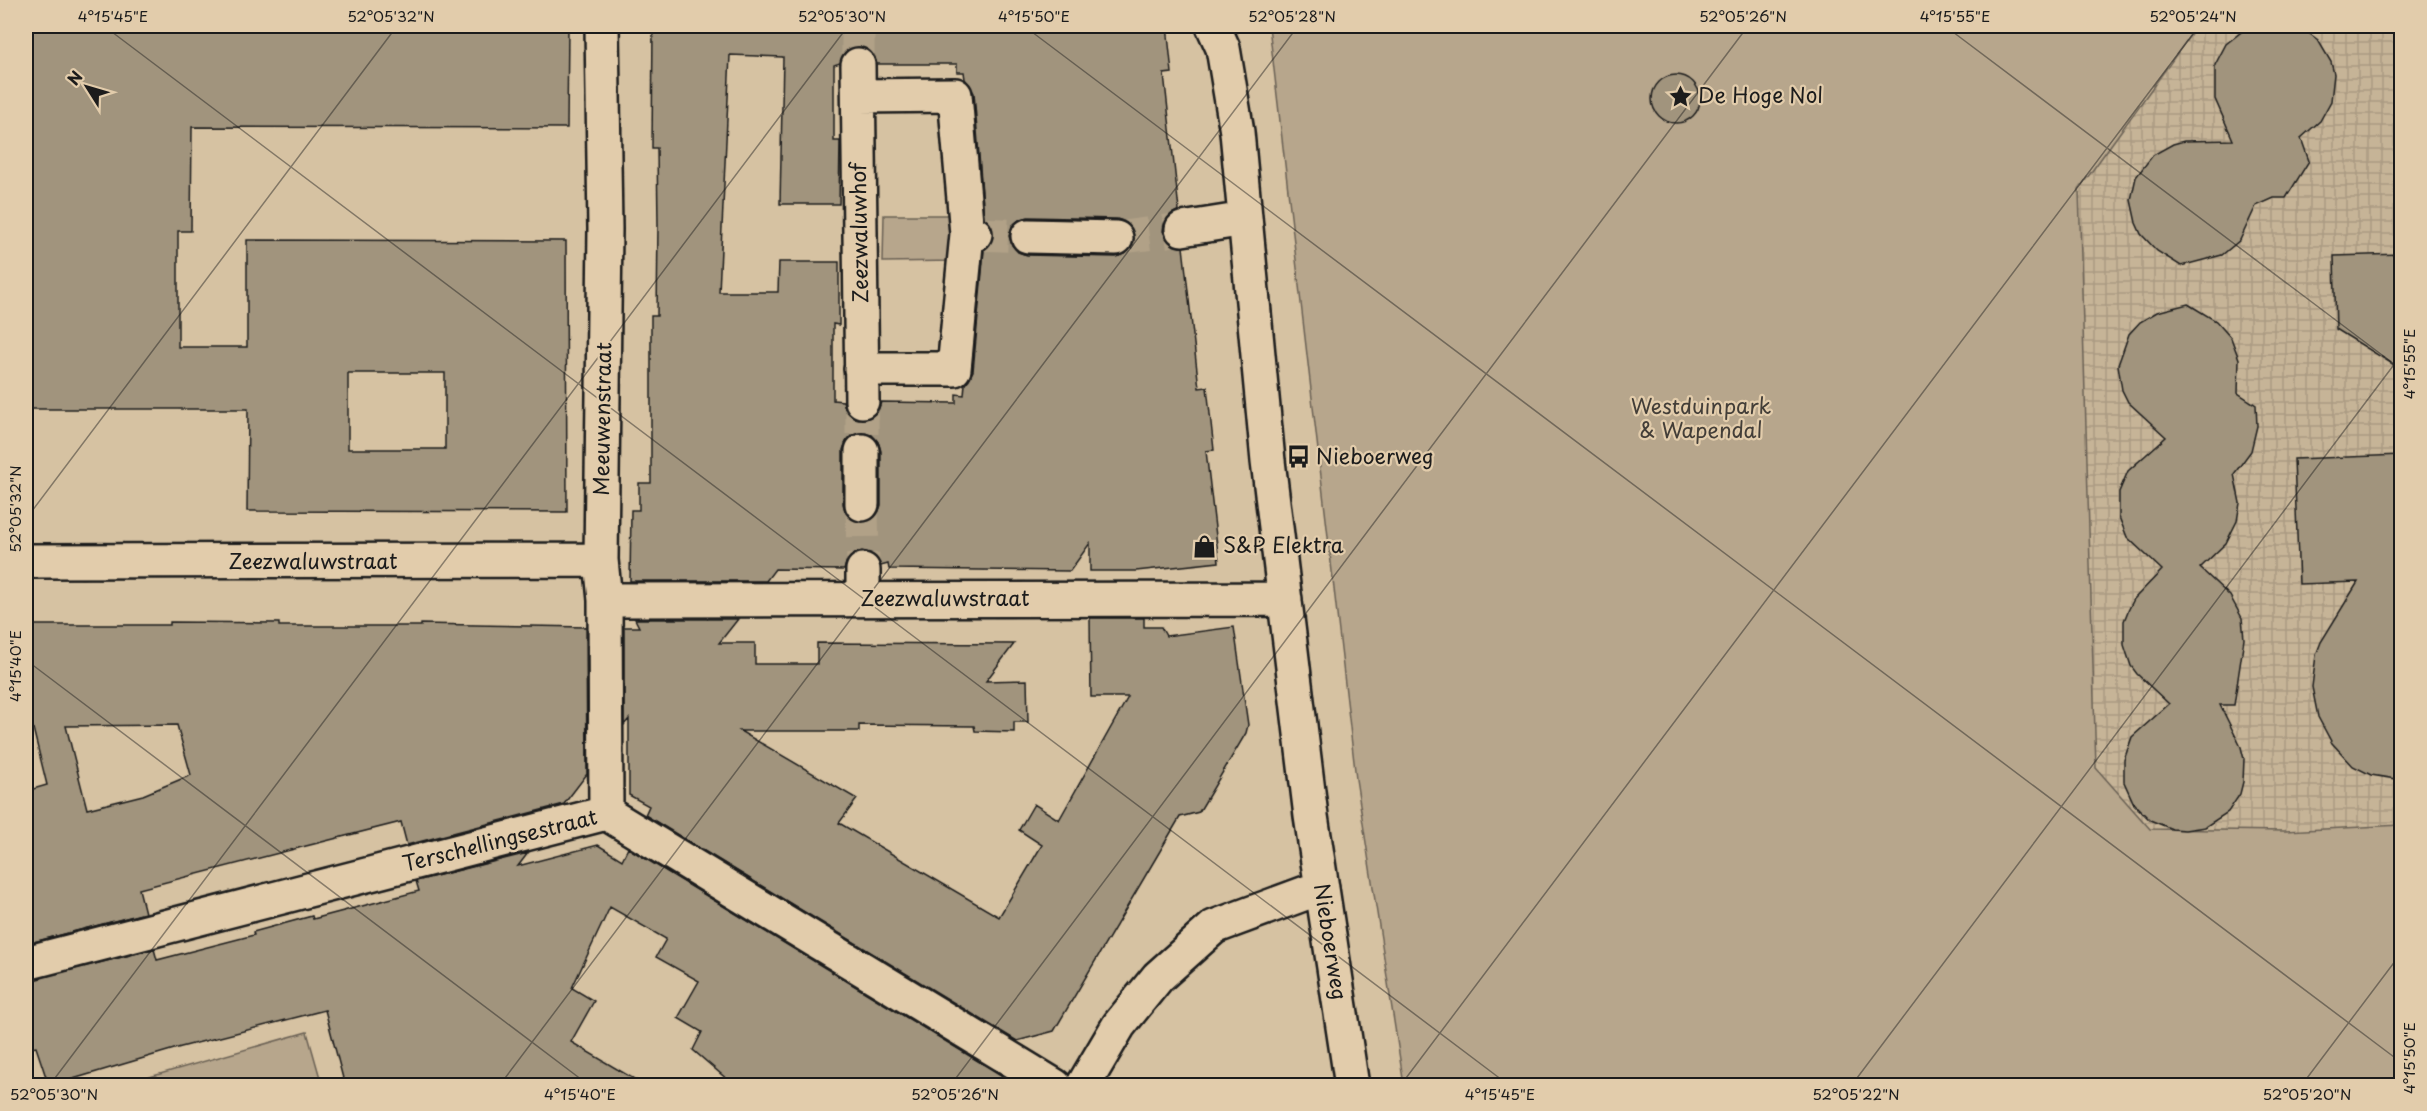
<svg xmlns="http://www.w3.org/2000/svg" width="2427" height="1111" font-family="'Playpen Sans',sans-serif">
  <defs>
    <pattern id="industrial-grid" width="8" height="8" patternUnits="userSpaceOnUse" patternTransform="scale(1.5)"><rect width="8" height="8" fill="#c6b497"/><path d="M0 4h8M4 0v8" fill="none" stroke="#aa9a82"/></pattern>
  </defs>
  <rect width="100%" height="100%" fill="#d6c2a2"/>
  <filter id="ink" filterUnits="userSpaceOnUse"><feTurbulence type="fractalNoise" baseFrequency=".0167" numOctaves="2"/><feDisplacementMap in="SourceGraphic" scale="12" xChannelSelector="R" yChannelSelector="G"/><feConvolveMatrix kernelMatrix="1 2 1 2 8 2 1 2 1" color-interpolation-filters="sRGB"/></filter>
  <g filter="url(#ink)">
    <!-- industrial -->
    <path fill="url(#industrial-grid)" d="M 2197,26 L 2401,26 L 2401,825 L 2285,831 L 2150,829 L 2096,768 L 2079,189 Z"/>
    <!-- park -->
    <path fill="#b7a68c" stroke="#6a6154" stroke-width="1.5" d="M 1269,26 L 2197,26 L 2079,189 L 2096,768 L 2150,829 L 2285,831 L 2401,825 L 2401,1085 L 1404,1085 L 1356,779 Z
      M 884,215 L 954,215 L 955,261 L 883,262 Z
      M 307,1032 L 322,1085 L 133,1085 L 132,1082 Z"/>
    <!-- building -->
    <path fill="#a1947d" stroke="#1c1c1c" stroke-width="1.5" fill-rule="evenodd" d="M 26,26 L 568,26 L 567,128 L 192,127 L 191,231 L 178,231 L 178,347 L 247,347 L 247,240 L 566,241 L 567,512 L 247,511 L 248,409 L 26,409 ZM 348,373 L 445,373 L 445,449 L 348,449 Z
      M 653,26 L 1167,26 L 1172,73 L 1164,74 L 1179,210 L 1170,215 L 1164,223 L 1163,231 L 1168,241 L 1183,247 L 1199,388 L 1207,387 L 1214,450 L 1206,451 L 1219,562 L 1136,571 L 1090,571 L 1090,543 L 1070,571 L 889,569 L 888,564 L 881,566 L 873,554 L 862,551 L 853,554 L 847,560 L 844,570 L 775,569 L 766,581 L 630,581 L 631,510 L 639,510 L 639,483 L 651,483 L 651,316 L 657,316 L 658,224 L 657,148 L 652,148 ZM 858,46 L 868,49 L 874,55 L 877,64 L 957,64 L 957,72 L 964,72 L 965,79 L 974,93 L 984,218 L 991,224 L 994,233 L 991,243 L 984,250 L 973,371 L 965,384 L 964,395 L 956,394 L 956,403 L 881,402 L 878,411 L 872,417 L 862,420 L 852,417 L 846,411 L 843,401 L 833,400 L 833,324 L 839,325 L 839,262 L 779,262 L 778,292 L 719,292 L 730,55 L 783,57 L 780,204 L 839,204 L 840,141 L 834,141 L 834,65 L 840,63 L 848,49 ZM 1028,217 L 1117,219 L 1126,222 L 1132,229 L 1135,239 L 1132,248 L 1125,254 L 1116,257 L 1027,255 L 1018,252 L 1012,245 L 1009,236 L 1012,226 L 1019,220 ZM 861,432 L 872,435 L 878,442 L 881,451 L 881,505 L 878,513 L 872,520 L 863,523 L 852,520 L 846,513 L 843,504 L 843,450 L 846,442 L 852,435 Z
      M 2249,26 L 2299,26 L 2318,40 L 2331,62 L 2334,74 L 2331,101 L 2320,121 L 2301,138 L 2309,161 L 2286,198 L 2274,198 L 2256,206 L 2240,240 L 2222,255 L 2181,266 L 2157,251 L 2141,234 L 2136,223 L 2131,200 L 2136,177 L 2153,155 L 2173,144 L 2184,141 L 2233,140 L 2215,99 L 2215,65 L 2226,44 Z
      M1652 99a24 24 0 1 1 48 0a24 24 0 1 1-48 0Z
      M 2402,254 L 2402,370 L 2336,329 L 2334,256 Z
      M 2188,304 L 2216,321 L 2231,338 L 2239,359 L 2238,393 L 2256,405 L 2257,426 L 2251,451 L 2234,474 L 2240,503 L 2237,521 L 2226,543 L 2200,568 L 2230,596 L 2242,618 L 2244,639 L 2234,705 L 2220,705 L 2241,747 L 2244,759 L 2243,782 L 2240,794 L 2228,812 L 2205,827 L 2185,830 L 2172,829 L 2150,820 L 2134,804 L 2124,782 L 2124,760 L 2132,737 L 2169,704 L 2137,674 L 2131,666 L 2124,645 L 2124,621 L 2128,611 L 2134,599 L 2162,570 L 2127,537 L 2119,517 L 2119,492 L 2128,471 L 2166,437 L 2128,402 L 2122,390 L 2118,365 L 2129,334 L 2140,322 L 2157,312 Z
      M 2402,455 L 2402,780 L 2371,775 L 2353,766 L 2332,743 L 2318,717 L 2312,687 L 2316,655 L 2321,642 L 2358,582 L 2299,584 L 2294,459 Z
      M 1090,618 L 1144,618 L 1144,627 L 1161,627 L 1166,636 L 1234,627 L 1248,725 L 1246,733 L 1199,812 L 1180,817 L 1054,1031 L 1017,1041 L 645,815 L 649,806 L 629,795 L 629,719 L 624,725 L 624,627 L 639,627 L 635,619 L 738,619 L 719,643 L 755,643 L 755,664 L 817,664 L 817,643 L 1014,644 L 986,681 L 1027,680 L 1028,722 L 1014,722 L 1014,732 L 975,731 L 974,726 L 859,725 L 859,731 L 740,731 L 857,799 L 839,823 L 999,917 L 1042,845 L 1019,830 L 1034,804 L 1059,820 L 1128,697 L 1091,697 Z
      M 170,622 L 279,623 L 279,626 L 421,626 L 421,624 L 586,627 L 587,774 L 564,804 L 407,845 L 401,822 L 306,846 L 139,889 L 145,913 L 26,944 L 26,791 L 47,785 L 28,708 L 26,708 L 26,625 L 170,625 ZM 177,725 L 191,775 L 143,795 L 87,809 L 66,726 Z
      M 598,845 L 622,860 L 628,848 L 1001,1075 L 1004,1086 L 735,1086 L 693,1050 L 702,1032 L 678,1018 L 699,981 L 656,957 L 666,939 L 610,907 L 572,988 L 594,1001 L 571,1042 L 646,1086 L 345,1086 L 325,1010 L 181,1047 L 56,1084 L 55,1081 L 48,1083 L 36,1047 L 26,1049 L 26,981 L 154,949 L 157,960 L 254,935 L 253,932 L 312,916 L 313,919 L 419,891 L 416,881 L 528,853 L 518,866 Z"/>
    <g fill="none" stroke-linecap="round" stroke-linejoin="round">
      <!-- minor-tunnel -->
      <path stroke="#b1a187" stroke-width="33" stroke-dasharray="33 16" stroke-linecap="butt" d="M 858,26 L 858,65
        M 975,234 L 1028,236
        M 1116,238 L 1182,229
        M 862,401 L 862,451
        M 862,504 L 863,570"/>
      <defs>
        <path id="minor" d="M 602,26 L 605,229 L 601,560 L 605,600 L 606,813
          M 1213,26 L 1223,48 L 1237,132 L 1268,461 L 1311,816 L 1352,1086
          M 858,65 L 862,401
          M 859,96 L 955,95 L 967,234 L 975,234
          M 1182,229 L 1245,219
          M 1028,236 L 1116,238
          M 861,369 L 954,369 L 967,234
          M 862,451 L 862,504
          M 26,561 L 601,560
          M 863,570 L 863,599
          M 605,600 L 1285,599
          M 26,963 L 606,813 L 1055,1086
          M 1083,1086 L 1119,1025 L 1158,977 L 1214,927 L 1322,887"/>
      </defs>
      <!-- minor casing -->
      <use href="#minor" stroke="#1c1c1c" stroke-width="38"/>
      <!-- minor -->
      <use href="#minor" stroke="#e2ccab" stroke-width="33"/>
    </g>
  </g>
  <!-- ticks -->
  <path fill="none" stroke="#1c1c1c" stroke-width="1.5" stroke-opacity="0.45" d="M 104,26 L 1510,1086M 1024,26 L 2402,1063M 1945,26 L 2402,370M 26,519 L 397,26M 26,660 L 590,1086M 49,1086 L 848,26M 499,1086 L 1298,26M 950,1086 L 1748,26M 1400,1086 L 2199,26M 1851,1086 L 2402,354M 2301,1086 L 2402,952"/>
  <!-- icons -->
  <defs>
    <symbol id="sight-bare" viewBox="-9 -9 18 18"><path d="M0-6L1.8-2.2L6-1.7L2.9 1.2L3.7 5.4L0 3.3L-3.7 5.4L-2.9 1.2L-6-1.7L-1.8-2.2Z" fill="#1c1c1c" stroke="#e2ccab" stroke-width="2.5" paint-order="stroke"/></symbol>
    <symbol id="bus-bare" viewBox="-9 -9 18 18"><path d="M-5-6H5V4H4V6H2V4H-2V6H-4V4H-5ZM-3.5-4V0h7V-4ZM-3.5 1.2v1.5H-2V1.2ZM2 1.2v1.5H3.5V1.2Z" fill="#1c1c1c" stroke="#e2ccab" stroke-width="2.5" paint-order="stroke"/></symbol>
    <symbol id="shop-bare" viewBox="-9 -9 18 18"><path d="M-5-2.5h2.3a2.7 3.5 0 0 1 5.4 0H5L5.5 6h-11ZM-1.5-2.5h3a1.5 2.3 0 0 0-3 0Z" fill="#1c1c1c" stroke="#e2ccab" stroke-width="2.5" paint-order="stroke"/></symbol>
  </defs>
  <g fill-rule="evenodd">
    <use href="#sight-bare" x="1664" y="80" width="33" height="33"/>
    <use href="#bus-bare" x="1282" y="440" width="33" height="33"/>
    <use href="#shop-bare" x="1188" y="530" width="33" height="33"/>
  </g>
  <g text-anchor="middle" stroke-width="4.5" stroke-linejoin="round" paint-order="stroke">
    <!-- poi labels -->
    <g font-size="21" fill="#1c1c1c" stroke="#e2ccab" text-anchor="start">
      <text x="1698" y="103">De Hoge Nol</text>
      <text x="1316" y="464">Nieboerweg</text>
      <text x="1223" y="553">S&amp;P Elektra</text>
    </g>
    <!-- street labels -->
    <g font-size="21" fill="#1c1c1c" stroke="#e2ccab">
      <text transform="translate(860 233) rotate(-91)" y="7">Zeezwaluwhof</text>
      <text transform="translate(603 419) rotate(-89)" y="7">Meeuwenstraat</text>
      <text x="313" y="569">Zeezwaluwstraat</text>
      <text x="945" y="606">Zeezwaluwstraat</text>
      <text transform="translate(500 841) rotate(-14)" y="7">Terschellingsestraat</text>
      <text transform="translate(1330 942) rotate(81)" y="7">Nieboerweg</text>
    </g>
    <!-- park labels -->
    <g font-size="21" fill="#433e38" stroke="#e2ccab">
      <text x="1701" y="414">Westduinpark<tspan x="1701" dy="24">&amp; Wapendal</tspan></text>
    </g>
  </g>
  <!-- margin -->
  <rect width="2427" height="1111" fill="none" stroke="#e2ccab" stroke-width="66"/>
  <!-- north arrow -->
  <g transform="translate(87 87) rotate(307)" stroke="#e2ccab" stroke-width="4.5" paint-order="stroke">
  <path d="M0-4.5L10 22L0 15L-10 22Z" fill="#1c1c1c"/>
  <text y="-9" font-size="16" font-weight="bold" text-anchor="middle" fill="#1c1c1c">N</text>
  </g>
  <rect x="33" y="33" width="2361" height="1045" fill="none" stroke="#1c1c1c" stroke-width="2"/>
  <g font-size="15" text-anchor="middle" fill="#1c1c1c">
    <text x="113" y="22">4°15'45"E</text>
    <text x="391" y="22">52°05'32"N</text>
    <text x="842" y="22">52°05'30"N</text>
    <text x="1034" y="22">4°15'50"E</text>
    <text x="1292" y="22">52°05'28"N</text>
    <text x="1743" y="22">52°05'26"N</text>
    <text x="1955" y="22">4°15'55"E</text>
    <text x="2193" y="22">52°05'24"N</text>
    <text transform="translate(2410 364) rotate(-90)" y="5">4°15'55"E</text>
    <text transform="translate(16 509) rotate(-90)" y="5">52°05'32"N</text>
    <text transform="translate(16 666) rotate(-90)" y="5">4°15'40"E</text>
    <text transform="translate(2410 1058) rotate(-90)" y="5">4°15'50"E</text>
    <text x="54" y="1100">52°05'30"N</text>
    <text x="580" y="1100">4°15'40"E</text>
    <text x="955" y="1100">52°05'26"N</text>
    <text x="1500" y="1100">4°15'45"E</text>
    <text x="1856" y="1100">52°05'22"N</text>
    <text x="2307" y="1100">52°05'20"N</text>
  </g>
</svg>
